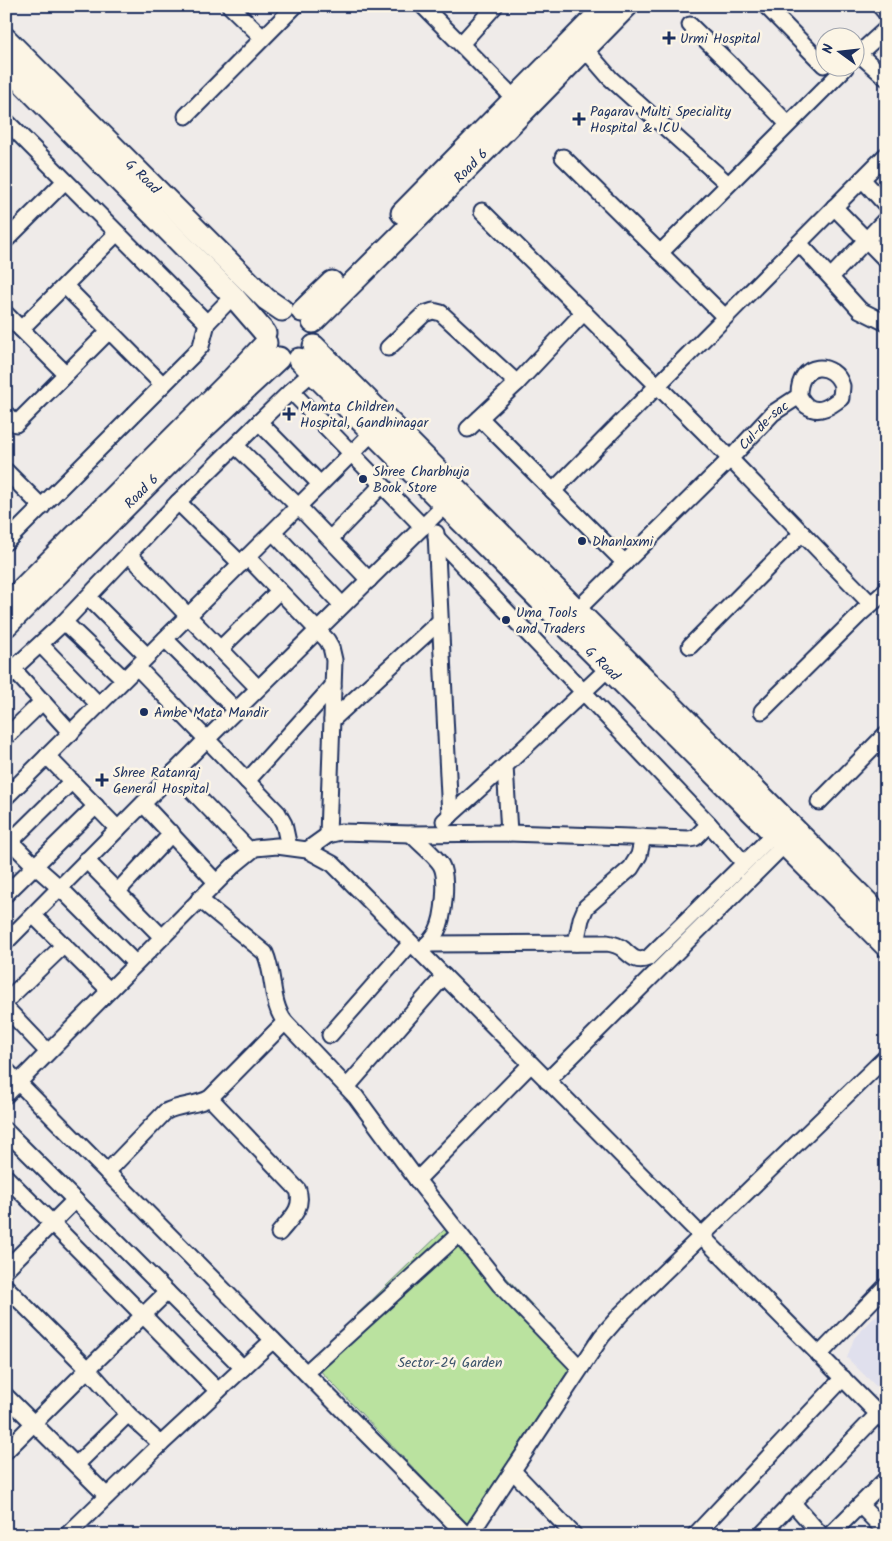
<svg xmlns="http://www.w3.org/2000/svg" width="892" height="1541" font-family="Kalam,sans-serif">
  <rect width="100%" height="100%" fill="#efebe9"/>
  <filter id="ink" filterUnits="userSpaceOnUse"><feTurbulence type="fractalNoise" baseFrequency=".02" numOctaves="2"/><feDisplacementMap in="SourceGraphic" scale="10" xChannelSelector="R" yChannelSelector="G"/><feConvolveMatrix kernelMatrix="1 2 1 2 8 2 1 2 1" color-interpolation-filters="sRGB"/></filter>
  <g filter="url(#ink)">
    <!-- built -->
    <path fill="#e0e0ed" d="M 886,1306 L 886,1396 L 847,1358 L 854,1338 Z"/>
    <!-- park -->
    <path fill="#bae29f" stroke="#6a887e" d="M 448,1226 L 502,1273 L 579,1354 L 467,1524 L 310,1360 Z"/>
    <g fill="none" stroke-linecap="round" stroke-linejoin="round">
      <defs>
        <g id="street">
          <path d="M 230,6 L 263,38"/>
          <path d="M 423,6 L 514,98"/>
          <path d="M 766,6 L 824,65"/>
          <path d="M 880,6 L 886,13"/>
          <path d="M 690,25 L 730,64 L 788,124"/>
          <path d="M 461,44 L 495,6"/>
          <path d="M 585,49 L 610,78 L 728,184"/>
          <path d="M 859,54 L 886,78"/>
          <path d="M 854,58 L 886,29"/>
          <path d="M 186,116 L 295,6"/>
          <path d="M 6,121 L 207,323"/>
          <path d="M 563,157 L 725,317"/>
          <path d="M 862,179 L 886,205"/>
          <path d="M 834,207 L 886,260"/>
          <path d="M 482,211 L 704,432 L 871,604"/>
          <path d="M 6,240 L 65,181"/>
          <path d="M 799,243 L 860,310 L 886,323"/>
          <path d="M 660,253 L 845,68"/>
          <path d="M 831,277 L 886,219"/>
          <path d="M 65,286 L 163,385"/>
          <path d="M 6,314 L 66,374"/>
          <path d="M 21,329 L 117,233"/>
          <path d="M 388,348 L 424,314 L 433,311 L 441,313 L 517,383 L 584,312"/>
          <path d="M 291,391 L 423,527"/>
          <path d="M 6,414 L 16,424 L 109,331"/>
          <path d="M 480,418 L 625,563"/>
          <path d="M 259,422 L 320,484"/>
          <path d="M 468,429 L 517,383"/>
          <path d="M 236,446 L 298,506 L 369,580"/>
          <path d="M 6,471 L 42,507"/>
          <path d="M 553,491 L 886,155"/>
          <path d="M 178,502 L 241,564"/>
          <path d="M 273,532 L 342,605"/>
          <path d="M 436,533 L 450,816"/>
          <path d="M 436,537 L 709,824"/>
          <path d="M 330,539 L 382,485"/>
          <path d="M 6,542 L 195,353 L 201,346 L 207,323 L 233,296"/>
          <path d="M 129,554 L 188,616 L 258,688"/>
          <path d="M 247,557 L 327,640 L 331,647 L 334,660 L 328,835"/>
          <path d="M 88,597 L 147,656"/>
          <path id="s1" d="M 576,611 L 730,459 L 773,413 L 799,396 C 801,399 804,404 807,406 C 819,415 832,405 841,398 C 841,394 842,389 842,386 C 835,361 798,360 799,396"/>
          <path d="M 64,622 L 124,679"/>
          <path d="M 165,639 L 236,710"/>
          <path d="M 41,645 L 98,704"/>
          <path d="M 690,646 L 802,533"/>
          <path d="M 220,649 L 279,591"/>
          <path d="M 137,667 L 278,813 L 284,824 L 289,847"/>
          <path d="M 13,669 L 64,622 L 178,502 L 259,422 L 291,391 L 313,372"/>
          <path d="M 6,679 L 13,669 L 71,733"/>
          <path d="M 762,711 L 862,612 L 886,591"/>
          <path d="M 332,720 L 440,621"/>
          <path d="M 6,737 L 43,701"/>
          <path d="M 47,756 L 118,829"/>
          <path d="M 174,772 L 250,851"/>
          <path d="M 247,781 L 333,686"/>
          <path d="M 6,797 L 373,432"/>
          <path d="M 819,802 L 886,734"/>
          <path d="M 143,804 L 216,882"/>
          <path d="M 444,821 L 505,766"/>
          <path d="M 509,833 L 505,766 L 615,662"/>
          <path d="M 411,834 C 420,844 434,854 441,865 C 448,878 444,918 437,931 C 434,937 428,943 423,950"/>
          <path d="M 6,837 L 35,866 L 60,888 L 135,963"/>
          <path d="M 6,846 L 72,781"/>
          <path d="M 307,850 L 328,835 L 341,832 L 411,834 L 509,833 L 689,839 L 695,838 L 709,824 L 744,863"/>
          <path d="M 86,860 L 162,937"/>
          <path d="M 117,892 L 172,833"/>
          <path d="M 6,894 L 96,806"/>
          <path d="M 199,899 L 265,953 C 275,975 270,1002 285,1022 L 356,1097 L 417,1180 L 500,1285 L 580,1368"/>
          <path d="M 33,915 L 109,990"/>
          <path d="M 6,942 L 207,739 L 451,499"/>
          <path d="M 576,943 L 581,919 L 586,907 L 631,868 L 639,855 L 643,837"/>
          <path d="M 427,944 L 607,943 C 613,944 618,945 623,949 C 631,956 636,963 648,958 L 774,834"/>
          <path d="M 6,1001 L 64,945"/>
          <path d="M 6,1008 L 48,1052"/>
          <path d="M 330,1035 L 411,943"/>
          <path d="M 6,1070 L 466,1535"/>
          <path d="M 547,1081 L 785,844"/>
          <path d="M 347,1087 L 444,976"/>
          <path d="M 6,1095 L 233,866 L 255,848 L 277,846 L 307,850 L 333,864 L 886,1422"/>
          <path d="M 210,1098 L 298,1190 C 304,1209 290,1219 279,1233"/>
          <path d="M 6,1131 L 243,1368"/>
          <path d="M 107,1172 L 165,1112 C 179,1104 196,1106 210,1098 L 285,1022"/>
          <path d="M 6,1177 L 52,1223 L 6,1269"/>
          <path d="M 417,1180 L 531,1064"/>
          <path d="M 75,1200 L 52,1223 L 218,1391"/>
          <path d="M 6,1287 L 88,1369 L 6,1451"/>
          <path d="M 167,1292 L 88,1369 L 128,1414 L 161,1444 L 273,1340"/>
          <path d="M 819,1355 L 886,1286"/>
          <path d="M 306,1373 L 459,1234"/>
          <path d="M 6,1396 L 107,1496"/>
          <path d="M 76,1465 L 128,1414"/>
          <path d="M 513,1471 L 574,1535"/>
          <path d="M 792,1502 L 821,1535"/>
          <path d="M 860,1505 L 886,1532"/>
          <path d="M 67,1535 L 161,1444"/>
          <path d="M 470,1535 L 602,1336 L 622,1313 L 886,1057"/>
          <path d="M 695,1535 L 843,1378"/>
          <path d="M 761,1535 L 878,1414"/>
          <path d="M 830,1535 L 886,1479"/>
        </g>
        <g id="secondary">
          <path id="s2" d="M 6,39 L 266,299 L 282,310"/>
          <path d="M 6,66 L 233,296 L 265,333"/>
          <path d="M 402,213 L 606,6"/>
          <path d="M 302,311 L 332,282"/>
          <path id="s3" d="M 313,322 L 464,172 L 627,6"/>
          <path d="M 314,346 L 886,921"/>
          <path id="s4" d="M 299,359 L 886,946"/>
          <path d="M 6,605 L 233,378 L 266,343"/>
          <path id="s5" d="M 6,626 L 206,426 L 279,358"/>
        </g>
      </defs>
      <!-- street casing -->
      <use href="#street" stroke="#1b2f5e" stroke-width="19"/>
      <!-- secondary casing -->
      <use href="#secondary" stroke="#1b2f5e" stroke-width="25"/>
      <!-- street -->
      <use href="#street" stroke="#fcf5e5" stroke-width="15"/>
      <!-- secondary -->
      <use href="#secondary" stroke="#fcf5e5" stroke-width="21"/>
    </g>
  </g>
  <!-- markers -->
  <g fill="#1b2f5e" stroke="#fcf5e5" stroke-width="2">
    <path d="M666.5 30.5h5v5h5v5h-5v5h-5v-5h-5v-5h5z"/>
    <path d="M576.5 111.5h5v5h5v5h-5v5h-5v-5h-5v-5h5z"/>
    <path d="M286.5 406.5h5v5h5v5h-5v5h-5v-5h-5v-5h5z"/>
    <circle cx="363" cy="479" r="5"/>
    <circle cx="582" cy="541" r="5"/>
    <circle cx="506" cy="620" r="5"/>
    <circle cx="144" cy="712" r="5"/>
    <path d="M99.5 772.5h5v5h5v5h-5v5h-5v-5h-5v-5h5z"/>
  </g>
  <g text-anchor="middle" stroke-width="5" stroke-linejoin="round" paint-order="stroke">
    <!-- poi labels -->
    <g font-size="14" fill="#1b2f5e" stroke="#fcf5e5" text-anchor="start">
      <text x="680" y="43">Urmi Hospital</text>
      <text x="590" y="116">Pagarav Multi Speciality<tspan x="590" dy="16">Hospital &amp; ICU</tspan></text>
      <text x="300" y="411">Mamta Children<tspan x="300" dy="16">Hospital, Gandhinagar</tspan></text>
      <text x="373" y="476">Shree Charbhuja<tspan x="373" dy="16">Book Store</tspan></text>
      <text x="592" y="546">Dhanlaxmi</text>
      <text x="516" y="617">Uma Tools<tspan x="516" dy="16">and Traders</tspan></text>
      <text x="154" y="717">Ambe Mata Mandir</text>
      <text x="113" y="777">Shree Ratanraj<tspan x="113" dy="16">General Hospital</tspan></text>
    </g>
    <!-- street labels -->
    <g font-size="14" fill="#1b2f5e" stroke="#fcf5e5">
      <text dy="5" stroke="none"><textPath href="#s3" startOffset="222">Road 6</textPath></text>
      <text dy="5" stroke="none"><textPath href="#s2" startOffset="194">G Road</textPath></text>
      <text dy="5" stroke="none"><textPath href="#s1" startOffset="264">Cul-de-sac</textPath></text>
      <text dy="5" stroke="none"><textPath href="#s5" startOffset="191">Road 6</textPath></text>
      <text dy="5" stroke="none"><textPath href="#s4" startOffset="430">G Road</textPath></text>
    </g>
    <!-- park labels -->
    <g font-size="14" fill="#3b536b" stroke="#fcf5e5">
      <text x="450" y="1367">Sector-24 Garden</text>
    </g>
  </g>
  <!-- margin -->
  <rect width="892" height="1541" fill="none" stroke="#fcf5e5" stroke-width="25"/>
  <rect x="12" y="12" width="867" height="1516" fill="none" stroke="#1b2f5e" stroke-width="2" filter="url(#ink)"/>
  <!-- north arrow -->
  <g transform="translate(840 52) rotate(285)"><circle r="24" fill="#fcf5e5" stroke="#a2a6af"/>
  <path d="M0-4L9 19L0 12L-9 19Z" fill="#1b2f5e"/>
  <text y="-8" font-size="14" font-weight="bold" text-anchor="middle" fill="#1b2f5e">N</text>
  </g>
</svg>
